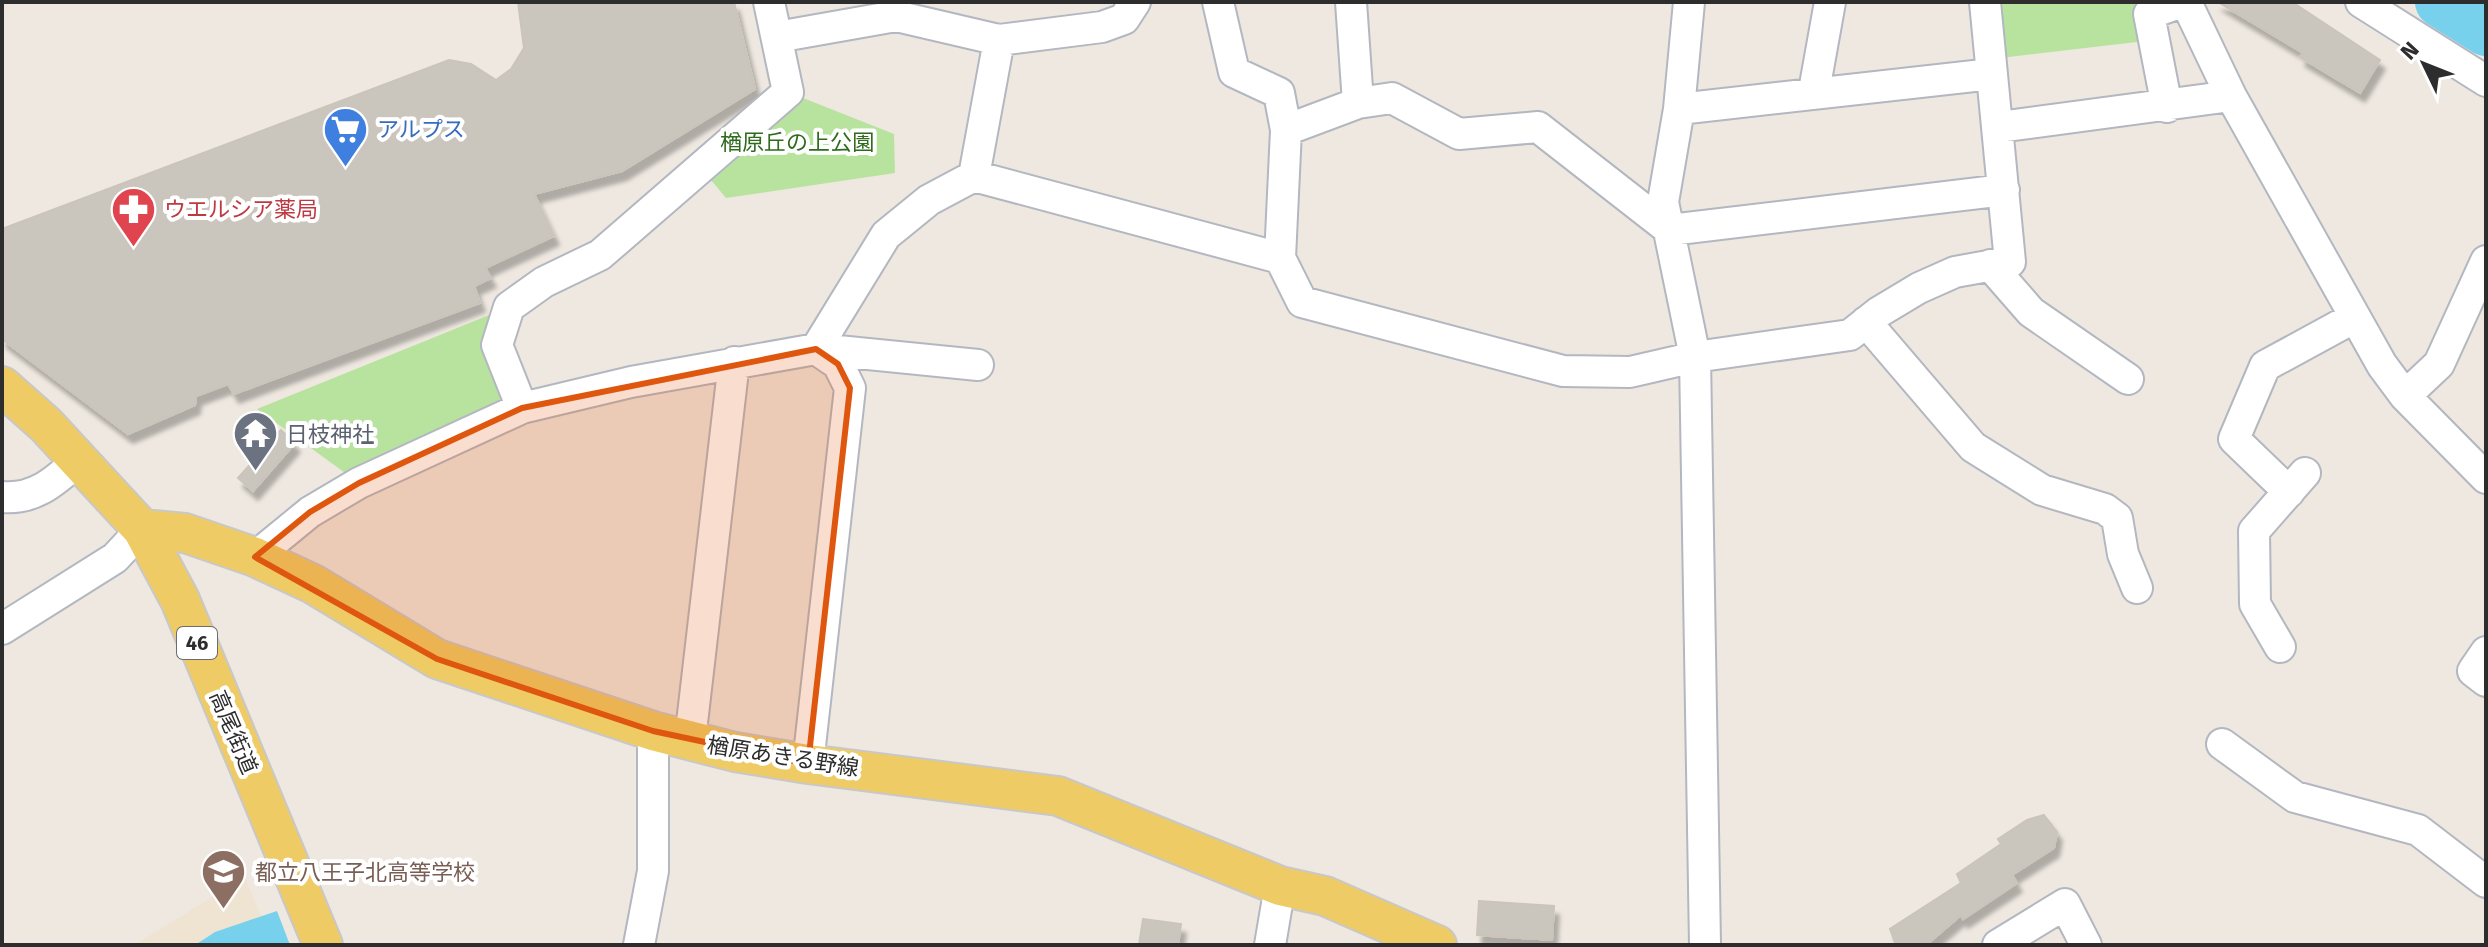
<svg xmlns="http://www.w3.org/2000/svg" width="2488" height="947" font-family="'Fira Sans','Noto Sans JP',sans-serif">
  <defs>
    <filter id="shadow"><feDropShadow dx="5" dy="9" stdDeviation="2" flood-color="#0004"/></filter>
  </defs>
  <rect width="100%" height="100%" fill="#eee8e0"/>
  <!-- education -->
  <path fill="#efe4d1" d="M 245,877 L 273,945 L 134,945 Z"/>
  <!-- green -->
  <path fill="#b8e39f" d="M 1985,2 L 2147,2 L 2154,40 L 1992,59 Z
    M 788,92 L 894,134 L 895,173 L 726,198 L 700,167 Z
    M 509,307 L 497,345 L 522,408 L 359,483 L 257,409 Z"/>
  <!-- water -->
  <path fill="#77d1ed" d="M 277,911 L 290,945 L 195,945 L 215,932 Z"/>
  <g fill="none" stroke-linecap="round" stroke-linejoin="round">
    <!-- river -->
    <path stroke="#77d1ed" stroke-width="50" d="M 2440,2 L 2486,31"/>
  </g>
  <!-- building -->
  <path fill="#cac6be" stroke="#cac4ba" stroke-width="2" filter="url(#shadow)" d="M 518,2 L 734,2 L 755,89 L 622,171 L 534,194 L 554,236 L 485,268 L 491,278 L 474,286 L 480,303 L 234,394 L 228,384 L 196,396 L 195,405 L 128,434 L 2,339 L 2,229 L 449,60 L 471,64 L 496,80 L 511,69 L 524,48 Z
    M 2218,2 L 2292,2 L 2380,60 L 2360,93 L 2300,57 L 2303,53 Z
    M 281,430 L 295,443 L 253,491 L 238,478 Z
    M 2044,815 L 2057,832 L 2054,848 L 2012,875 L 2017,883 L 1963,919 L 1961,915 L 1926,945 L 1896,945 L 1890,929 L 1961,883 L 1957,874 L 2001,844 L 1998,839 L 2027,820 Z
    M 1479,901 L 1554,906 L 1552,940 L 1477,935 Z
    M 1143,919 L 1181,924 L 1178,945 L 1139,945 Z"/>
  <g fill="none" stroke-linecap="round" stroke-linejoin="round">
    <defs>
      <path id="minor" d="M 1218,2 L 1234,72 L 1279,93 L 1286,130 L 1280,258 L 1302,302 L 1563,371 L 1630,372 L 1695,357 L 1850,335 L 1879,312 L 1919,288 L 1955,272 L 2010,262 L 1985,2
        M 1351,2 L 1358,103
        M 1689,2 L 1679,109 L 1663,202 L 1695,357 L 1705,945
        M 2186,2 L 2231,96 L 2382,365 L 2405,396 L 2486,478
        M 2361,2 L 2486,81
        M 777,37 L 896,16 L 999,40
        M 1814,91 L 1830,2
        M 2167,107 L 2149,14 L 2182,2
        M 1679,109 L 1992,74
        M 1999,127 L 2231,96
        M 1286,130 L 1358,103 L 1392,98 L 1459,134 L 1538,127 L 1670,230 L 2004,190
        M 974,176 L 1280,258
        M 1990,265 L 2031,312 L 2128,379
        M 1866,322 L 1973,447 L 2042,490 L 2105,509 L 2117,518 L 2123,554 L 2137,588
        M 818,349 L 978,365
        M 2405,396 L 2439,364 L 2486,261
        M 522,408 L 497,345 L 509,307 L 544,282 L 600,255 L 788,92 L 769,2
        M 2289,492 L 2234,439 L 2265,366 L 2355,317
        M 2,497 C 35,500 55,481 79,460
        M 255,557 L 310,512 L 359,483 L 522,408 L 631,382 L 816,349 L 886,235 L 929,200 L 974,176 L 999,40 L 1102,27 L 1124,19 L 1135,2
        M 2,629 L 115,558 L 142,529
        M 2280,647 L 2255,604 L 2254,531 L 2305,473
        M 2486,652 L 2473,671 L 2486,681
        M 690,740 L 734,362
        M 2222,744 L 2295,797 L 2418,830 L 2486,882
        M 808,764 L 850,388 L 838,364 L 816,349
        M 639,945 L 653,871 L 653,731
        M 1270,945 L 1280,886
        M 1998,945 L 2065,904 L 2086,945"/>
      <path id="major" d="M 2,386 L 46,425 L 142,529 L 180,600 L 323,945
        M 142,529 L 185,533 L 255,557 L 313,584 L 437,659 L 653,731 L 735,752 L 808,764 L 1058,796 L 1280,886 L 1325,896 L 1437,945"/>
    </defs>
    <!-- minor casing -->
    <use href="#minor" stroke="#b3b7c0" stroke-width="34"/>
    <!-- major casing -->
    <use href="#major" stroke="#c8c8c8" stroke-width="42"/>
    <!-- minor -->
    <use href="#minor" stroke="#fff" stroke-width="30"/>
    <!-- major -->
    <use href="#major" stroke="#efcb65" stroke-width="38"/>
  </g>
  <!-- marked area -->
  <path fill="#df570e" fill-opacity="0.2" stroke="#df570e" stroke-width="6" stroke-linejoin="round" d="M 816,349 L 838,364 L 850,388 L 808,764 L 653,731 L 437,659 L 255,557 L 310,512 L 359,483 L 522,408 Z"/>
  <!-- icons -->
  <defs>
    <symbol id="supermarket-pin" viewBox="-11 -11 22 30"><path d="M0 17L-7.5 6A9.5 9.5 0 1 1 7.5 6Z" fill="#3f7fe0" stroke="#fff"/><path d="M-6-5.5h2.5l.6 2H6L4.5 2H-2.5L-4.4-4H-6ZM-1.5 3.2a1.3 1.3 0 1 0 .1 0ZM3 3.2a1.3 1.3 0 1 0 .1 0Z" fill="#fff"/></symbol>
    <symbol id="pharmacy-pin" viewBox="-11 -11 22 30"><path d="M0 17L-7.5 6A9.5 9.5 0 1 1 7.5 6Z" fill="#e0444e" stroke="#fff"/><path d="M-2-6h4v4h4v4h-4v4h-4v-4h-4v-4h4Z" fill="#fff"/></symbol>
    <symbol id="temple-pin" viewBox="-11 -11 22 30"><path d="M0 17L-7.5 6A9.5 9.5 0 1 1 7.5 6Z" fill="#6b7280" stroke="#fff"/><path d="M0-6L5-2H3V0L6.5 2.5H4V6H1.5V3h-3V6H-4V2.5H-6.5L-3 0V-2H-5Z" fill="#fff"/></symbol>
    <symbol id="school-pin" viewBox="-11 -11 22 30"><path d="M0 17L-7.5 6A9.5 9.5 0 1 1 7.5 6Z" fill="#8d6e63" stroke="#fff"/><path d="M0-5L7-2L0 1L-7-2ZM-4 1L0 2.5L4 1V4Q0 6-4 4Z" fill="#fff"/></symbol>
  </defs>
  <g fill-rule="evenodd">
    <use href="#supermarket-pin" x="320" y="104" width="51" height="69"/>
    <use href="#pharmacy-pin" x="108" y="184" width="51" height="69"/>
    <use href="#temple-pin" x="230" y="408" width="51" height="69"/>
    <use href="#school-pin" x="198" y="846" width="51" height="69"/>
  </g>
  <g text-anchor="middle" stroke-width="8" stroke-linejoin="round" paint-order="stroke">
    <!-- shield labels -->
    <rect fill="#fff" stroke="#6c6c6c" stroke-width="2" x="177" y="627" width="40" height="32" rx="6"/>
    <g font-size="20" font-weight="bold" fill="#2d2d2d">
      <text x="197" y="650">46</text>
    </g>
    <!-- shop labels -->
    <g font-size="22" fill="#366cbe" stroke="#fff" text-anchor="start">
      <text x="377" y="137">アルプス</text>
    </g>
    <!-- park labels -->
    <g font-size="22" fill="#2f6b1d" stroke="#fff">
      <text x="797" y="150">楢原丘の上公園</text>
    </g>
    <!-- health labels -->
    <g font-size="22" fill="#be3a42" stroke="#fff" text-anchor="start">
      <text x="164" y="217">ウエルシア薬局</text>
    </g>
    <!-- worship labels -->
    <g font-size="22" fill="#5b616d" stroke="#fff" text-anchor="start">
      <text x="286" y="442">日枝神社</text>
    </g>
    <!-- street labels -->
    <g font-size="22" fill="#2d2d2d" stroke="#fff">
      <text transform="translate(234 732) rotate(67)" y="8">高尾街道</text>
      <text transform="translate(783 756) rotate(9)" y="8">楢原あきる野線</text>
    </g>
    <!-- education labels -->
    <g font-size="22" fill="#785e54" stroke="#fff" text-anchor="start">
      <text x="255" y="880">都立八王子北高等学校</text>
    </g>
  </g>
  <!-- border -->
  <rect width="2488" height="947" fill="none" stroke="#2d2d2d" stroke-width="8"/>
  <!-- north arrow -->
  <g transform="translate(2424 64) rotate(313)" stroke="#ffffff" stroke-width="6" paint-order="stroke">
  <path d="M0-6L14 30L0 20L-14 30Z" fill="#2d2d2d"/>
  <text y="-12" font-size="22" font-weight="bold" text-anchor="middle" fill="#2d2d2d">N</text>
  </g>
</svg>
